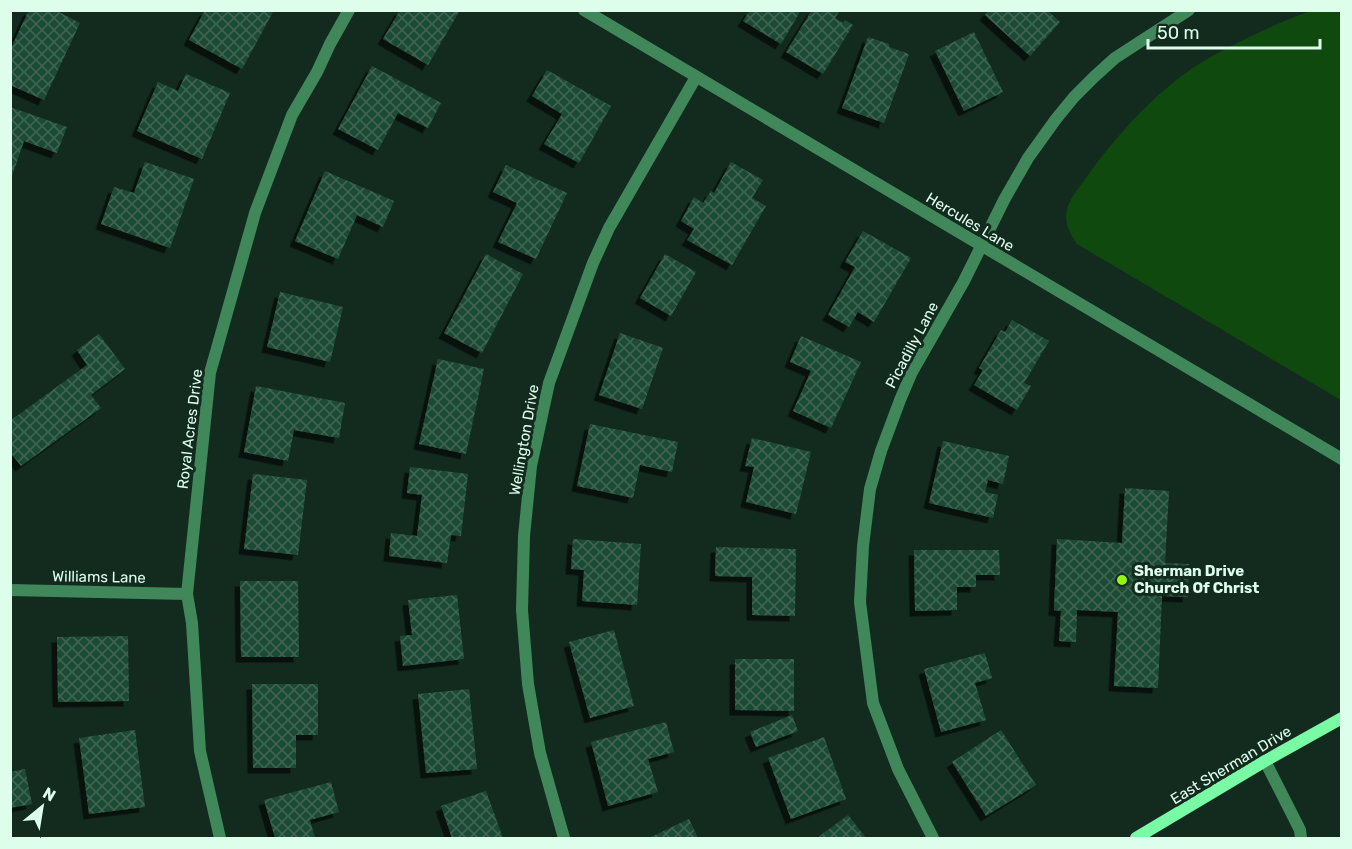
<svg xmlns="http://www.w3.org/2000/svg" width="1352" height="849" font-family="Rubik,sans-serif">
  <defs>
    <pattern id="building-cross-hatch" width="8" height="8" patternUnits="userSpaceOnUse" patternTransform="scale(1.5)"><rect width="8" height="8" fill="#1f4b36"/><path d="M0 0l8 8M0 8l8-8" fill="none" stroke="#3f6653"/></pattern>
    <filter id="shadow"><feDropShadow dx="-5.5" dy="5.5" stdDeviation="0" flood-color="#0009"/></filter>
  </defs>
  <rect width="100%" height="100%" fill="#132b1f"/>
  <!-- water -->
  <path fill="#10490e" d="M 1313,10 L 1341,11 L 1341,400 L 1077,244 C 1069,232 1063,221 1068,206 C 1072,195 1081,185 1088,175 C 1118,133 1163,84 1209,58 C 1241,40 1277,23 1313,10 Z"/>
  <!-- building -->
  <path fill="url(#building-cross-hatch)" filter="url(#shadow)" d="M 29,10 L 55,10 L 80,23 L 44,100 L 10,85 L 10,50 Z
    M 205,10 L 274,10 L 242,69 L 189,40 Z
    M 400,10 L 460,10 L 428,65 L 383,39 Z
    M 750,10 L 801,10 L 781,44 L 743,21 Z
    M 812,10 L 837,10 L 839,12 L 835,18 L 843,23 L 845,20 L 853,25 L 823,74 L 786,52 Z
    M 989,10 L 1047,10 L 1060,22 L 1030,56 L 985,15 Z
    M 974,32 L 1003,92 L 964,111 L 935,51 Z
    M 868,37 L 889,44 L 889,47 L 909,54 L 884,123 L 842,108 Z
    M 372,66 L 441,103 L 428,128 L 398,113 L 378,150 L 338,129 Z
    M 547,70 L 611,106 L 579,163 L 544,144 L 562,114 L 532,96 Z
    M 186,74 L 230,93 L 202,159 L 137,131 L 158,82 L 178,91 Z
    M 10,107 L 67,127 L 57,153 L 24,141 L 11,179 Z
    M 145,162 L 194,179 L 170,248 L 101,224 L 114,187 L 134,193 Z
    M 731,162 L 763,180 L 752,198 L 766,206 L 732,265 L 687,240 L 694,229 L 681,221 L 694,197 L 703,203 L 711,191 L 714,193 Z
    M 506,165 L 567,193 L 536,259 L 498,242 L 517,203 L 493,192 Z
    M 325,171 L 394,201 L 383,227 L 357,215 L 338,259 L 295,241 Z
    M 863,231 L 911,258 L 874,322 L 858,312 L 849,327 L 828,315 L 855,267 L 845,262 Z
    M 486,254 L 523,274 L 482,353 L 444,333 Z
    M 665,254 L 696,272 L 671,316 L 640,298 Z
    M 280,292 L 343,307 L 330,362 L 267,347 Z
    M 1012,320 L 1049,341 L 1024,383 L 1031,386 L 1017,410 L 974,385 L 983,370 L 979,368 L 1001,330 L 1005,332 Z
    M 620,333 L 663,348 L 642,409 L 599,395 Z
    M 99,334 L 125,369 L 91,395 L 101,408 L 21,466 L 10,452 L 10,421 L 87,365 L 77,350 Z
    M 801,336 L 861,362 L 831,428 L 793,411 L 811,371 L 790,362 Z
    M 438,359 L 484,369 L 466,454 L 419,444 Z
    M 256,386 L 345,403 L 339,438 L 294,430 L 288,461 L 244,452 Z
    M 590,424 L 678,442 L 672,472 L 640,465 L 633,498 L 577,486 Z
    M 752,438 L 811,452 L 796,514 L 746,502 L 754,467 L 745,466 Z
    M 943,441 L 1009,456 L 1003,484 L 988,480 L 985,492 L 998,495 L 993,518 L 929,503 Z
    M 410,467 L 468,474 L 461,536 L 451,535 L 447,563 L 389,556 L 391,533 L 417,536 L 422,495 L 407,493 Z
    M 253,474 L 307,480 L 298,555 L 244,549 Z
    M 1125,488 L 1169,491 L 1165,563 L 1189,564 L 1188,597 L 1162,596 L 1158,688 L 1114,686 L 1118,612 L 1077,610 L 1076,642 L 1059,641 L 1061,611 L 1054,610 L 1057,539 L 1122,543 Z
    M 573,539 L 641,544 L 637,605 L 582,601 L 584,570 L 571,569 Z
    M 716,547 L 796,549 L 795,616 L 752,615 L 752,577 L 715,576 Z
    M 914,550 L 999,550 L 1000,575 L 976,575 L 976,587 L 957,587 L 957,610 L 915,611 Z
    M 240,581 L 298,581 L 299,657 L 241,657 Z
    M 457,595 L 464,659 L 403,666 L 400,636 L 412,635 L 408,600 Z
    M 614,630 L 634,706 L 590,718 L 569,642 Z
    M 128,636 L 129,701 L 58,702 L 57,637 Z
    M 985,653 L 992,678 L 975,683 L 986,720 L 941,732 L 924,669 Z
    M 735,659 L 794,659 L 794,711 L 735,710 Z
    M 252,684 L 318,684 L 318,735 L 296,735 L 296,768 L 253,768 Z
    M 469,689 L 477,769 L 426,773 L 418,694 Z
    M 792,715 L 798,731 L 756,747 L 750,732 Z
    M 666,722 L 674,752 L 648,759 L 658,792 L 608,806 L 591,742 Z
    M 135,730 L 145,807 L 89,814 L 79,738 Z
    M 1001,730 L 1036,785 L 986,816 L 952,762 Z
    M 824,737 L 846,799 L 791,819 L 768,758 Z
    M 25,769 L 32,804 L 10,808 L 10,772 Z
    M 331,782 L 339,812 L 310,820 L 315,838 L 275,838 L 264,800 Z
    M 486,791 L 503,838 L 452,838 L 441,806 Z
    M 848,815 L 866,838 L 817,838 Z
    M 689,819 L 698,838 L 649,838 Z"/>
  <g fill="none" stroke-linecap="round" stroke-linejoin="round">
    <!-- minor -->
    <path stroke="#40885a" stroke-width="12" d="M 10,590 L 187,594
      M 1265,761 L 1300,830 L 1301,838
      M 220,838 L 200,751 L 192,623 L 187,594 L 210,373 L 255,213 L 292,115 L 317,72 L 330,44 L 349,10
      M 564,838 L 540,753 L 528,684 L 522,610 L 524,536 L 531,466 L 549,383 L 593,263 L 609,228 L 696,77
      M 933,838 L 898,769 L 873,703 L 860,602 L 863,546 L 870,489 L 881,451 L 900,400 L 912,372 L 964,281 L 1004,200 L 1028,158 L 1056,119 L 1074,97 L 1094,77 L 1115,58 L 1189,10"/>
    <!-- tertiary -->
    <path stroke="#40885a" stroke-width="12" d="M 584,10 L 1342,459"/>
    <!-- secondary -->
    <path stroke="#79faa5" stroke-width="12" d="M 1136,838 L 1265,761 L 1342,718"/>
  </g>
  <!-- markers -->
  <circle fill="#96f512" stroke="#132b1f" stroke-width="2" cx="1122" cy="580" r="6"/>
  <g text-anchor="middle" stroke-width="6" stroke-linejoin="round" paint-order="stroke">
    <!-- street labels -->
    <g font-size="15" fill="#defeec" stroke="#132b1f">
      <text transform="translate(970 222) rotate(31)" y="5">Hercules Lane</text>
      <text transform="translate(912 345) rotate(-62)" y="5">Picadilly Lane</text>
      <text transform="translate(190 429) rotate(-83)" y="5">Royal Acres Drive</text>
      <text transform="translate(524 440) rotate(-80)" y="5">Wellington Drive</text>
      <text transform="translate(99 577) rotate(1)" y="5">Williams Lane</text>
      <text transform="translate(1231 765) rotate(-31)" y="5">East Sherman Drive</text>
    </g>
    <!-- poi labels -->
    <g font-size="15" font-weight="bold" fill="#defeec" stroke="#132b1f" text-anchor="start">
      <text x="1134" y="576">Sherman Drive<tspan x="1134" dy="17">Church Of Christ</tspan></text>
    </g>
  </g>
  <!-- border -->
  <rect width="1352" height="849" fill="none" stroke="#defeec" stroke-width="24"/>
  <!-- north arrow -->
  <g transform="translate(42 807) rotate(30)" stroke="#132b1f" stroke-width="4.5" paint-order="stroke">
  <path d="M0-4.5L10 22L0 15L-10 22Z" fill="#defeec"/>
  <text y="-9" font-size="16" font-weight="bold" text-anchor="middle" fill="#defeec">N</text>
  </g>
  <!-- scale -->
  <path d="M1148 39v9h172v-9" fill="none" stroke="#defeec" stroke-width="3"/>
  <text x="1157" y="39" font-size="18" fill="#defeec" stroke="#132b1f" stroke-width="4.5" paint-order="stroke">50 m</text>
</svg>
